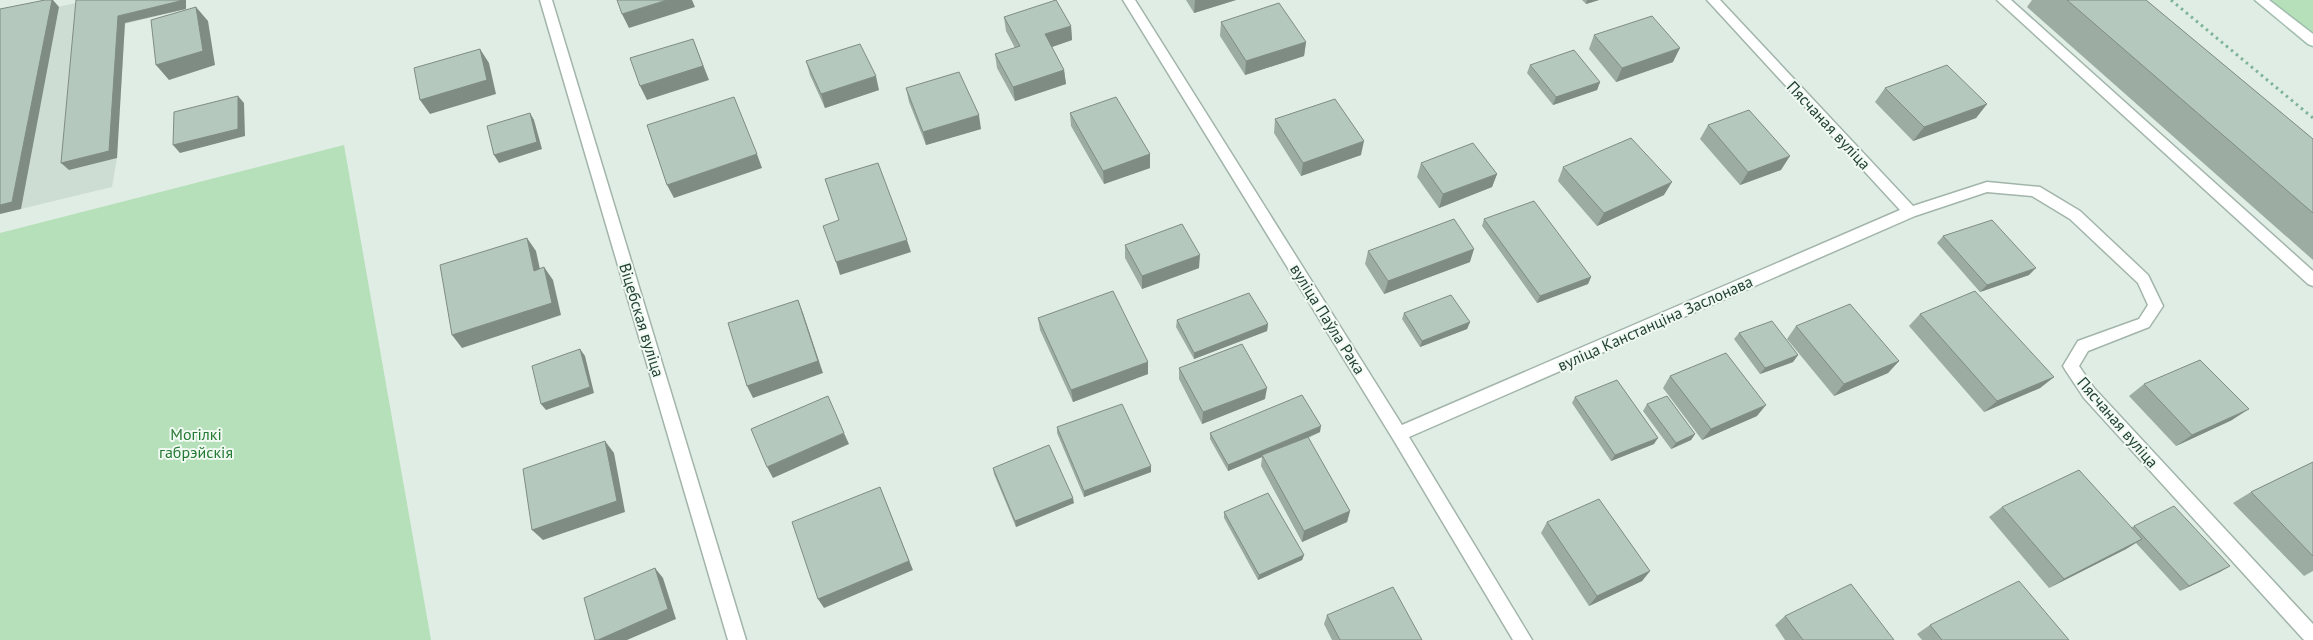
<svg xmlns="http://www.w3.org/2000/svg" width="2313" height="640" font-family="'PT Sans',sans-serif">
  <rect width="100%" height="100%" fill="#e0ede4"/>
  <!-- built -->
  <path fill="#ceddd3" d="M 92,0 L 186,0 L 186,9 L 125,24 L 117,158 L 112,187 L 0,214 L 0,18 Z"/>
  <!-- green -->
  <path fill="#b6e0b9" d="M 2268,0 L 2313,0 L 2313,35 Z
    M 344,145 L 431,640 L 0,640 L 0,233 Z"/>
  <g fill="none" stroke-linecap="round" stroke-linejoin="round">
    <defs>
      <path id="service" d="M 1997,0 L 2011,0 L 2313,271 L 2313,286 L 2308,284 Z"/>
      <path id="minor" d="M 540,0 L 552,0 L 746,640 L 728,640 Z
        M 1123,0 L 1135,0 L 1402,425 L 1900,210 L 1707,0 L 1720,0 L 1913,206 L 1987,182 L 2040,187 L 2080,211 L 2148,275 L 2163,306 L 2149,327 L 2088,351 L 2079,366 L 2094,388 L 2313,624 L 2313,640 L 2304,640 L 2084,398 L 2066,371 L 2063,366 L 2078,341 L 2139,319 L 2148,305 L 2138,283 L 2070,219 L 2032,196 L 1987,192 L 1915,216 L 1409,437 L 1532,640 L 1513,640 L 1393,439 Z"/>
      <path id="secondary" d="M 2255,0 L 2269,0 L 2313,34 L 2313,46 L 2308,44 Z"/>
    </defs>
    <!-- service casing -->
    <use href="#service" stroke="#a2b5aa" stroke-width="3"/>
    <!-- minor casing -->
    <use href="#minor" stroke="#a2b5aa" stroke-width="3"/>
    <!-- secondary casing -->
    <use href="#secondary" stroke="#a0bdad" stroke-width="3"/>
    <!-- path -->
    <path stroke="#7db498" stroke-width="3" stroke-dasharray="2.5 4" stroke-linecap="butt" d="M 2171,0 L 2313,118"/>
    <!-- service -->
    <use href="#service" fill="#fff" fill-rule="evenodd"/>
    <!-- minor -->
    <use href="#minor" fill="#fff" fill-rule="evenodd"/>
    <!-- secondary -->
    <use href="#secondary" fill="#fff" fill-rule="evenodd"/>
  </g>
  <!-- wall -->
  <path fill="#9caca3" d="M 1186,0 L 1236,0 L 1194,13 Z
    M 1582,0 L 1599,0 L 1586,4 Z
    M 2032,0 L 2146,0 L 2313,139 L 2313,260 L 2027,7 Z
    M 1004,17 L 1071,26 L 1072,40 L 1052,47 L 1064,70 L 1066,84 L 1015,101 L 997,68 L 995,54 L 1015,48 L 1006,31 Z
    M 1221,22 L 1306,42 L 1304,56 L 1245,75 L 1220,36 Z
    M 1594,35 L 1673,62 L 1616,82 L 1589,49 Z
    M 806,61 L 879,90 L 825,108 L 810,75 Z
    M 1530,65 L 1600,82 L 1597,90 L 1553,105 L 1527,73 Z
    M 906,88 L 981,129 L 926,145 L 909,102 Z
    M 1885,88 L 1987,104 L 1976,118 L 1913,141 L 1875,102 Z
    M 1070,113 L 1150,154 L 1150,168 L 1104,184 L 1071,126 Z
    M 1275,119 L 1361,155 L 1301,176 L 1274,133 Z
    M 1708,125 L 1781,170 L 1740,185 L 1700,139 Z
    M 1421,163 L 1497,174 L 1492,187 L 1439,208 L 1417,177 Z
    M 1563,167 L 1664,195 L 1597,226 L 1558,181 Z
    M 1484,219 L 1591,277 L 1588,284 L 1537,303 L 1482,226 Z
    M 1943,236 L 2029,275 L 1980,292 L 1937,243 Z
    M 1125,245 L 1199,268 L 1142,289 L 1125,258 Z
    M 1368,251 L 1470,262 L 1384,294 L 1365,264 Z
    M 1404,313 L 1470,322 L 1467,329 L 1420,347 L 1402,319 Z
    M 1920,314 L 2054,377 L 2040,388 L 1984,412 L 1909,326 Z
    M 1038,318 L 1148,374 L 1073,402 L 1040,330 Z
    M 1177,320 L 1268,324 L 1267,331 L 1194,359 L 1176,327 Z
    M 1796,326 L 1899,361 L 1888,373 L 1834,396 L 1787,339 Z
    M 1739,333 L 1798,355 L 1793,362 L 1760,374 L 1734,339 Z
    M 1179,368 L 1265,399 L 1202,424 L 1179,379 Z
    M 1670,376 L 1757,416 L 1702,440 L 1663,388 Z
    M 2144,384 L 2232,420 L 2176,446 L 2129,396 Z
    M 1575,397 L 1654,444 L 1611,461 L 1572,403 Z
    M 1647,404 L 1695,434 L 1691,440 L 1671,449 L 1643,411 Z
    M 1057,427 L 1151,472 L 1084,497 L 1057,433 Z
    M 1320,432 L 1308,438 L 1350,511 L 1347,522 L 1302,542 L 1261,466 L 1262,457 L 1228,471 L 1210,439 L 1210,433 Z
    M 2313,462 L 2313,571 L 2304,576 L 2233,503 L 2251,492 Z
    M 993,468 L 1074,503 L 1016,527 L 994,474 Z
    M 2002,507 L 2132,527 L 2134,526 L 2230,566 L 2180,591 L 2136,543 L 2126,549 L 2049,588 L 1989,517 Z
    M 1224,512 L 1304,555 L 1302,560 L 1258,580 L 1224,518 Z
    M 1547,522 L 1650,571 L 1642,581 L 1589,606 L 1541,533 Z
    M 1327,615 L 1422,640 L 1332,640 L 1324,624 Z
    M 1785,616 L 1894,640 L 1785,640 L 1775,625 Z
    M 1930,625 L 2069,640 L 1922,640 L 1917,634 Z"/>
  <!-- shaded-wall -->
  <path fill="#7f8c84" d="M 52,0 L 53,0 L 59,7 L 21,209 L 0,214 L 0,205 Z
    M 180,0 L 186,0 L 186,9 L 125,23 L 117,158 L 69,170 L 61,163 L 118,16 Z
    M 667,0 L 692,0 L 695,7 L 629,28 L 622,14 Z
    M 1195,0 L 1236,0 L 1194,13 Z
    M 1587,0 L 1599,0 L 1586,4 Z
    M 196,7 L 208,21 L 215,65 L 169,80 L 156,65 Z
    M 1071,26 L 1072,40 L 1046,49 L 1045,34 Z
    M 693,39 L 709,80 L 647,100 L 640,86 Z
    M 1306,42 L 1304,56 L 1245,75 L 1246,61 Z
    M 1680,48 L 1673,62 L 1616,82 L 1622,68 Z
    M 480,49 L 489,63 L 496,94 L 430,114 L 420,100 Z
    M 1064,70 L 1066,84 L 1015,101 L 1013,87 Z
    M 876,76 L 879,90 L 825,108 L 821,94 Z
    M 1600,82 L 1597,90 L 1553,105 L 1556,97 Z
    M 238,96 L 244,103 L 245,136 L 180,153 L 173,145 Z
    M 1987,104 L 1976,118 L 1913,141 L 1924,127 Z
    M 530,113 L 534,120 L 542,149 L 499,163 L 494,155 Z
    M 979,115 L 981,129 L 926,145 L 923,132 Z
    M 1364,141 L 1361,155 L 1301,176 L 1303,163 Z
    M 757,154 L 762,168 L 674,198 L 667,185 Z
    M 1150,154 L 1150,168 L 1104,184 L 1103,171 Z
    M 1790,156 L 1781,170 L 1740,185 L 1748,172 Z
    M 1497,174 L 1492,187 L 1439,208 L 1443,194 Z
    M 1672,182 L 1664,195 L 1597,226 L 1604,213 Z
    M 527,238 L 536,251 L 543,283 L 534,271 Z
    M 907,240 L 911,252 L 840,275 L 836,262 Z
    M 1474,249 L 1470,262 L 1384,294 L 1388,281 Z
    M 1200,255 L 1199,268 L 1142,289 L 1142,276 Z
    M 544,267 L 553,280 L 561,315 L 462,348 L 452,335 Z
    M 2036,268 L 2029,275 L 1980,292 L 1987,285 Z
    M 1591,277 L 1588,284 L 1537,303 L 1540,296 Z
    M 798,300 L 803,313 L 823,373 L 753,398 L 747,386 Z
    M 1470,322 L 1467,329 L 1420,347 L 1422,341 Z
    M 1268,324 L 1267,331 L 1194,359 L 1194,353 Z
    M 580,349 L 585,356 L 594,393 L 546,410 L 541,404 Z
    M 1798,355 L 1793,362 L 1760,374 L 1765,368 Z
    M 1899,361 L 1888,373 L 1834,396 L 1844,384 Z
    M 1148,362 L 1148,374 L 1073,402 L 1071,390 Z
    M 2054,377 L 2040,388 L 1984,412 L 1997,401 Z
    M 1267,388 L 1265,399 L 1202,424 L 1203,412 Z
    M 1766,405 L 1757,416 L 1702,440 L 1711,429 Z
    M 2249,409 L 2232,420 L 2176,446 L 2192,435 Z
    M 1321,426 L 1320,432 L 1263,456 L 1262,455 L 1262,457 L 1228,471 L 1228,465 Z
    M 844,433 L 849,444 L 773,478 L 767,467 Z
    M 1695,434 L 1691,440 L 1671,449 L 1676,443 Z
    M 1658,438 L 1654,444 L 1611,461 L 1615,455 Z
    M 605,441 L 614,453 L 625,512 L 543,540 L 532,530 Z
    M 1151,466 L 1151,472 L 1084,497 L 1084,491 Z
    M 880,487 L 913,570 L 824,608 L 818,599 Z
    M 1073,498 L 1074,503 L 1016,527 L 1015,521 Z
    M 1350,511 L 1347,522 L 1302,542 L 1304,531 Z
    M 2142,539 L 2126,549 L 2049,588 L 2064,579 Z
    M 1304,555 L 1302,560 L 1258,580 L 1259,575 Z
    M 2230,566 L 2220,572 L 2180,591 L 2189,586 Z
    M 655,568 L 663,578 L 676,619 L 627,640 L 598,640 Z
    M 1650,571 L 1642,581 L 1589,606 L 1597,596 Z"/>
  <!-- building -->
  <path fill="#b5c8bd" stroke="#7f8c84" d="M 45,0 L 52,0 L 12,202 L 0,205 L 0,9 Z
    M 76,0 L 180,0 L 180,1 L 118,16 L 109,151 L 61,163 Z
    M 617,0 L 667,0 L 622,14 Z
    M 1056,0 L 1071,26 L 1045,34 L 1064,70 L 1013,87 L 995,54 L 1020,46 L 1004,17 Z
    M 2067,0 L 2146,0 L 2313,139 L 2313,213 Z
    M 1279,3 L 1306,42 L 1246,61 L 1221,22 Z
    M 196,7 L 203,51 L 156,65 L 151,20 Z
    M 1652,16 L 1680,48 L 1622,68 L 1594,35 Z
    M 693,39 L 703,66 L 640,86 L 630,58 Z
    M 860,44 L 876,76 L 821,94 L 806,61 Z
    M 480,49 L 487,80 L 420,100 L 414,68 Z
    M 1574,50 L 1600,82 L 1556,97 L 1530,65 Z
    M 1947,65 L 1987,104 L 1924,127 L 1885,88 Z
    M 959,72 L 979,115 L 923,132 L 906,88 Z
    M 238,96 L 238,129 L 173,145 L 174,112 Z
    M 734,97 L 757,154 L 667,185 L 647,125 Z
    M 1116,97 L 1150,154 L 1103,171 L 1070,113 Z
    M 1335,99 L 1364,141 L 1303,163 L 1275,119 Z
    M 1749,110 L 1790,156 L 1748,172 L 1708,125 Z
    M 530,113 L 537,142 L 494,155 L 487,126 Z
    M 1631,138 L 1672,182 L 1604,213 L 1563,167 Z
    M 1473,143 L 1497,174 L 1443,194 L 1421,163 Z
    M 878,163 L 907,240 L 836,262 L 823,226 L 839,220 L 825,179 Z
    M 1534,201 L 1591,277 L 1540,296 L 1484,219 Z
    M 1454,219 L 1474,249 L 1388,281 L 1368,251 Z
    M 1992,220 L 2036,268 L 1987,285 L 1943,236 Z
    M 1182,224 L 1200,255 L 1142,276 L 1125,245 Z
    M 527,238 L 534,271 L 544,267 L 552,303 L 452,335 L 440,265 Z
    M 1113,291 L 1148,362 L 1071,390 L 1038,318 Z
    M 1975,291 L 2054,377 L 1997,401 L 1920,314 Z
    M 1249,293 L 1268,324 L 1194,353 L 1177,320 Z
    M 1451,295 L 1470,322 L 1422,341 L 1404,313 Z
    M 798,300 L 818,361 L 747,386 L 728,323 Z
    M 1850,304 L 1899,361 L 1844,384 L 1796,326 Z
    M 1772,321 L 1798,355 L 1765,368 L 1739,333 Z
    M 1242,344 L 1267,388 L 1203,412 L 1179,368 Z
    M 580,349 L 590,387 L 541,404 L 532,366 Z
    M 1726,353 L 1766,405 L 1711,429 L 1670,376 Z
    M 2200,360 L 2249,409 L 2192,435 L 2144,384 Z
    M 1617,380 L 1658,438 L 1615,455 L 1575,397 Z
    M 1302,395 L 1321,426 L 1228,465 L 1210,433 Z
    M 828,396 L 844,433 L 767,467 L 751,429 Z
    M 1667,396 L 1695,434 L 1676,443 L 1647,404 Z
    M 1122,404 L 1151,466 L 1084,491 L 1057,427 Z
    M 1308,437 L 1350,511 L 1304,531 L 1262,455 Z
    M 605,441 L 617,501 L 532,530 L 523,469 Z
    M 1049,445 L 1073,498 L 1015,521 L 993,468 Z
    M 2313,462 L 2313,556 L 2251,492 Z
    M 2079,470 L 2142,539 L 2064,579 L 2002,507 Z
    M 880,487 L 909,561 L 818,599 L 792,522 Z
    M 1268,493 L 1304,555 L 1259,575 L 1224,512 Z
    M 1599,499 L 1650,571 L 1597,596 L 1547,522 Z
    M 2174,506 L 2230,566 L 2189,586 L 2134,526 Z
    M 655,568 L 668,609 L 598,640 L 595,640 L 584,598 Z
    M 2019,581 L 2069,640 L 1942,640 L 1930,625 Z
    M 1851,584 L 1894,640 L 1803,640 L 1785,616 Z
    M 1393,587 L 1422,640 L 1340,640 L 1327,615 Z"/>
  <g text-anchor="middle" stroke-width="4" stroke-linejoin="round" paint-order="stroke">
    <!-- street labels -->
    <g font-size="16" fill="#1f3f30" stroke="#f1f9f3">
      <text transform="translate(1829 125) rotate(47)" y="6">Пясчаная вуліца</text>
      <text transform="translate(1328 319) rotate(58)" y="6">вуліца Паўла Рака</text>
      <text transform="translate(642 320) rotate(73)" y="6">Віцебская вуліца</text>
      <text transform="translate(1655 323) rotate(-24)" y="6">вуліца Канстанціна Заслонава</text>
      <text transform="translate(2118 422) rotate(49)" y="6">Пясчаная вуліца</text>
    </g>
    <!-- park labels -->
    <g font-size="16" fill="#257a34" stroke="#f1f9f3">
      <text x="196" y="440">Могілкі<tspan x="196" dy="18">габрэйскія</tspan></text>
    </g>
  </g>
</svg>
